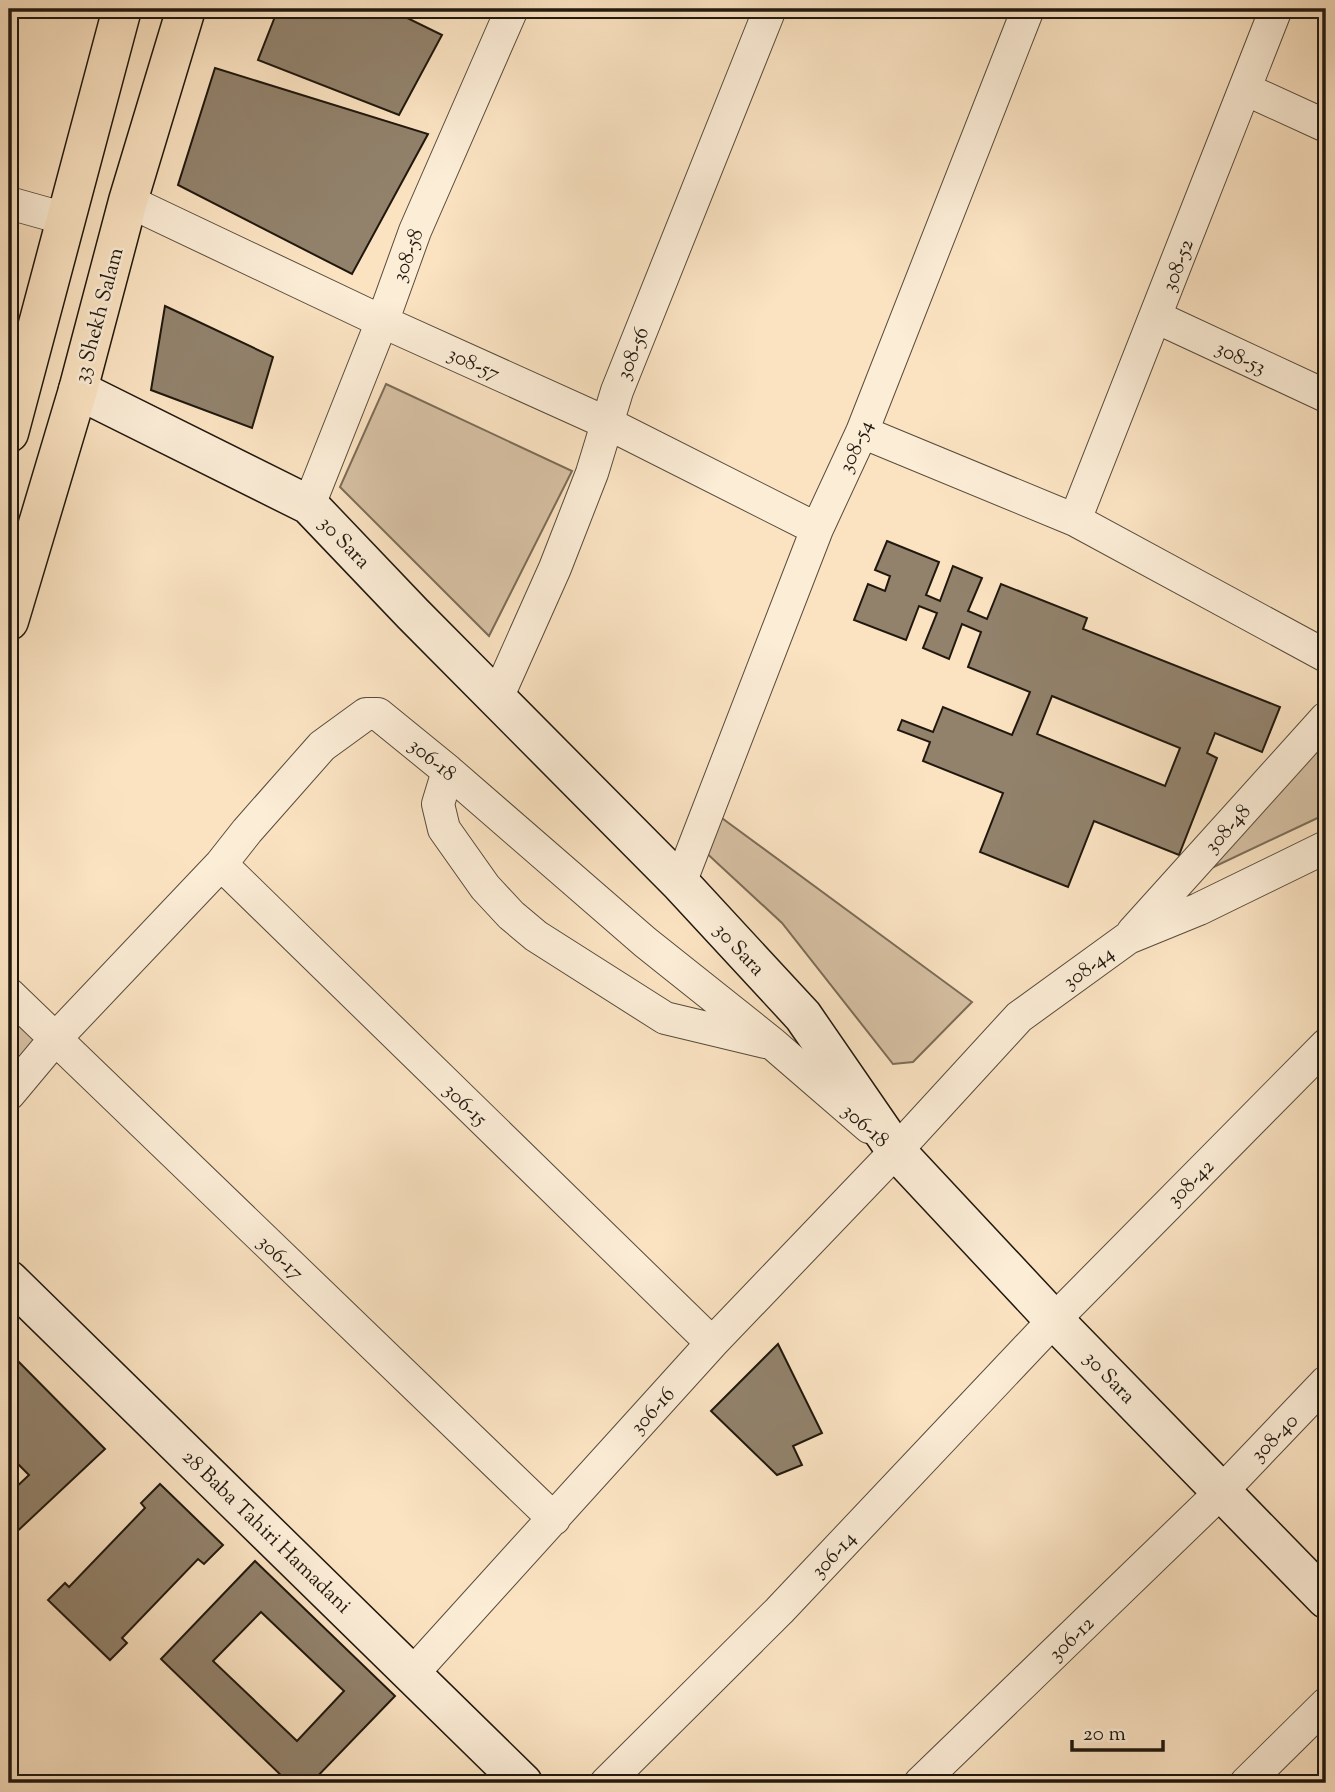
<svg xmlns="http://www.w3.org/2000/svg" width="1335" height="1792" font-family="'Sorts Mill Goudy',serif">
  <rect width="100%" height="100%" fill="#fbe3c2"/>
  <filter id="stains"><feTurbulence type="fractalNoise" baseFrequency=".00286" numOctaves="4"/><feColorMatrix values="0 0 0 0 .2 0 0 0 0 .09 0 0 0 0 .02 0 0 0 .5 -.17"/></filter>
  <radialGradient id="worn" r=".72"><stop offset=".6" stop-color="#630" stop-opacity="0"/><stop offset="1" stop-color="#630" stop-opacity=".3"/></radialGradient>
  <!-- green -->
  <path fill="#d6c0a3" stroke="#7b6c58" stroke-width="2" d="M 386,384 L 572,471 L 489,636 L 340,487 Z
    M 1326,726 L 1326,814 L 1203,872 Z
    M 715,813 L 972,1002 L 913,1062 L 893,1064 L 782,923 L 701,848 Z
    M 9,1005 L 44,1038 L 9,1080 Z"/>
  <!-- building -->
  <path fill="#92826c" stroke="#20180e" stroke-width="2" fill-rule="evenodd" d="M 278,9 L 389,9 L 442,35 L 399,115 L 258,60 Z
    M 215,68 L 428,134 L 352,274 L 178,185 Z
    M 165,306 L 273,357 L 252,428 L 151,390 Z
    M 887,541 L 939,562 L 926,595 L 940,601 L 953,566 L 982,578 L 968,611 L 987,619 L 1001,584 L 1087,618 L 1083,629 L 1280,707 L 1262,752 L 1215,733 L 1207,753 L 1217,758 L 1179,855 L 1094,821 L 1068,887 L 980,852 L 1003,793 L 923,761 L 930,742 L 898,730 L 902,720 L 933,732 L 943,707 L 1012,735 L 1030,692 L 968,667 L 981,632 L 962,624 L 949,659 L 923,648 L 937,613 L 919,606 L 906,640 L 854,620 L 868,584 L 885,591 L 890,576 L 875,570 ZM 1052,696 L 1180,748 L 1165,786 L 1037,734 Z
    M 778,1344 L 822,1433 L 793,1446 L 802,1465 L 777,1475 L 711,1411 Z
    M 9,1352 L 105,1449 L 9,1539 L 9,1494 L 29,1475 L 9,1455 Z
    M 160,1484 L 223,1545 L 204,1564 L 198,1559 L 122,1638 L 127,1643 L 110,1660 L 48,1600 L 65,1583 L 69,1587 L 145,1508 L 141,1503 Z
    M 255,1561 L 395,1696 L 311,1783 L 289,1783 L 161,1659 ZM 261,1612 L 344,1691 L 297,1741 L 213,1661 Z"/>
  <g fill="none" stroke-linecap="round" stroke-linejoin="round">
    <defs>
      <path id="street" d="M 1245,89 L 1326,126
        M 128,201 L 381,321 L 607,423 L 817,529
        M 9,203 L 66,219
        M 1156,317 L 1326,396
        M 862,432 L 1075,520 L 1326,656
        M 309,505 L 388,306 L 415,231 L 512,9
        M 1075,520 L 1276,9
        M 497,698 L 555,568 L 592,473 L 617,391 L 770,9
        M 448,771 L 438,804 L 444,829 L 485,887 L 511,915 L 536,936 L 665,1018 L 765,1042
        M 221,864 L 712,1343
        M 680,883 L 817,529 L 862,432 L 1028,9
        M 1133,932 L 1326,718
        M 9,994 L 554,1519
        M 9,1094 L 55,1039 L 221,864 L 247,831 L 322,746 L 366,714 L 378,714 L 448,771 L 645,942 L 773,1044 L 869,1127
        M 413,1673 L 712,1343 L 896,1151 L 1019,1017 L 1128,938 L 1199,909 L 1326,847
        M 606,1783 L 779,1611 L 1054,1320 L 1326,1045
        M 920,1783 L 1221,1492 L 1326,1382
        M 1246,1783 L 1326,1704"/>
      <path id="secondary" d="M 78,390 L 309,505 L 413,614 L 680,883 L 803,1016 L 896,1151 L 1054,1320 L 1326,1599
        M 9,1280 L 523,1783"/>
      <path id="primary" d="M 9,433 L 122,9
        M 9,621 L 78,390 L 128,201 L 186,9"/>
    </defs>
    <!-- street casing -->
    <use href="#street" stroke="#574b3b" stroke-width="34"/>
    <!-- secondary casing -->
    <use href="#secondary" stroke="#20180e" stroke-width="41"/>
    <!-- primary casing -->
    <use href="#primary" stroke="#20180e" stroke-width="41"/>
    <!-- street -->
    <use href="#street" stroke="#fcedd7" stroke-width="32"/>
    <!-- secondary -->
    <use href="#secondary" stroke="#fcedd7" stroke-width="38"/>
    <!-- primary -->
    <use href="#primary" stroke="#fbe3c2" stroke-width="38"/>
  </g>
  <g text-anchor="middle" stroke-width="5" stroke-linejoin="round" paint-order="stroke">
    <!-- street labels -->
    <g font-size="21" fill="#20180e" stroke="#fcedd7">
      <text transform="translate(407 255) rotate(-70)" y="7">308-58</text>
      <text transform="translate(1177 265) rotate(-69)" y="7">308-52</text>
      <text transform="translate(98 315) rotate(-75)" y="7">33 Shekh Salam</text>
      <text transform="translate(632 353) rotate(-68)" y="7">308-56</text>
      <text transform="translate(1241 357) rotate(25)" y="7">308-53</text>
      <text transform="translate(474 363) rotate(24)" y="7">308-57</text>
      <text transform="translate(855 446) rotate(-66)" y="7">308-54</text>
      <text transform="translate(345 542) rotate(46)" y="7">30 Sara</text>
      <text transform="translate(433 759) rotate(39)" y="7">306-18</text>
      <text transform="translate(1227 828) rotate(-48)" y="7">308-48</text>
      <text transform="translate(740 949) rotate(47)" y="7">30 Sara</text>
      <text transform="translate(1088 967) rotate(-36)" y="7">308-44</text>
      <text transform="translate(466 1104) rotate(44)" y="7">306-15</text>
      <text transform="translate(866 1125) rotate(41)" y="7">306-18</text>
      <text transform="translate(1190 1182) rotate(-45)" y="7">308-42</text>
      <text transform="translate(281 1257) rotate(44)" y="7">306-17</text>
      <text transform="translate(1110 1377) rotate(46)" y="7">30 Sara</text>
      <text transform="translate(652 1410) rotate(-48)" y="7">306-16</text>
      <text transform="translate(1274 1437) rotate(-46)" y="7">308-40</text>
      <text transform="translate(267 1531) rotate(44)" y="7">28 Baba Tahiri Hamadani</text>
      <text transform="translate(833 1554) rotate(-47)" y="7">306-14</text>
      <text transform="translate(1071 1638) rotate(-44)" y="7">306-12</text>
    </g>
  </g>
  <!-- margin -->
  <rect width="1335" height="1792" fill="none" stroke="#fbe3c2" stroke-width="35"/>
  <rect x="10" y="10" width="1314" height="1771" fill="none" stroke="#20180e" stroke-width="3.5"/>
  <rect x="18" y="18" width="1300" height="1757" fill="none" stroke="#20180e" stroke-width="2"/>
  <!-- scale -->
  <path d="M1072 1740v10h91v-10" fill="none" stroke="#20180e" stroke-width="3.5"/>
  <text x="1083" y="1740" font-size="21" fill="#20180e" stroke="#fcedd7" stroke-width="5" paint-order="stroke">20 m</text>
  <rect width="100%" height="100%" filter="url(#stains)"/>
  <rect width="100%" height="100%" fill="url(#worn)"/>
</svg>
